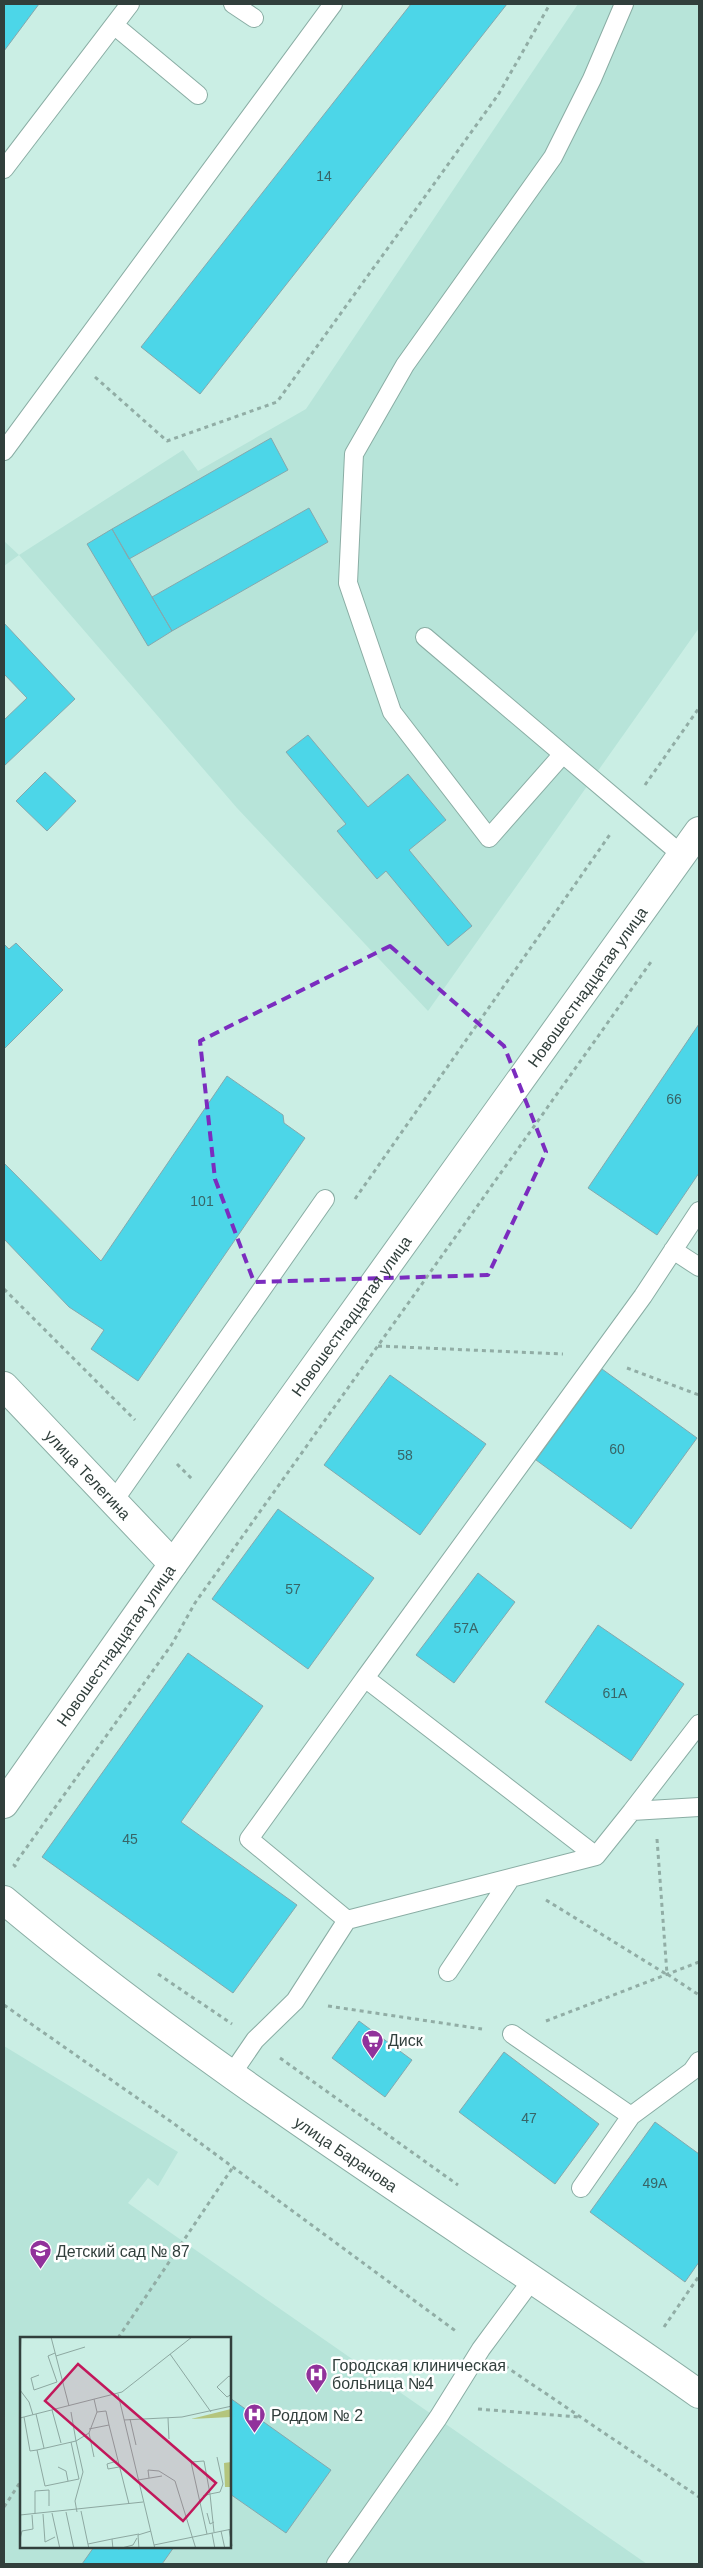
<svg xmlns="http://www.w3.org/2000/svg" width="703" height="2568" font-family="Helvetica,sans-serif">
  <rect width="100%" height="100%" fill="#caeee4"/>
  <!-- built -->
  <path fill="#b7e4d9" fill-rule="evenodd" d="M 578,4 L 699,4 L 699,628 L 428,1011 L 237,808 L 19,555 L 4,566 L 4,541 L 19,555 L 183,450 L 198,471 L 306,409 Z
    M 4,2046 L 178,2152 L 158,2186 L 148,2178 L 128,2203 L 647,2564 L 4,2564 ZM 21,2338 L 230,2338 L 230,2547 L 21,2547 Z"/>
  <!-- building -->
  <path fill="#4cd6e8" stroke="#85a8ad" d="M 4,4 L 39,4 L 4,51 Z
    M 411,4 L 507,4 L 200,394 L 141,347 Z
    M 271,438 L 288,470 L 129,559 L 112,529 Z
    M 309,508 L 328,542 L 172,631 L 152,597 Z
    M 112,529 L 172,631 L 148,646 L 87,544 Z
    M 4,623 L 75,699 L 4,766 L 4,720 L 27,698 L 4,674 Z
    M 308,735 L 368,807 L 408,774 L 446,820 L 409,850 L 472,926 L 448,946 L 386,871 L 377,879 L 337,831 L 346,824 L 286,752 Z
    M 45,772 L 76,801 L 47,831 L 16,801 Z
    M 16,943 L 63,990 L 4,1049 L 4,944 L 9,949 Z
    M 699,1024 L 699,1173 L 657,1235 L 588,1188 Z
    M 227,1076 L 283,1115 L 284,1123 L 305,1138 L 138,1381 L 91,1349 L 104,1330 L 69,1307 L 4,1239 L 4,1163 L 101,1261 Z
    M 602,1369 L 697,1438 L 631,1529 L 536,1460 Z
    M 390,1375 L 486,1444 L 420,1535 L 324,1465 Z
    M 278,1509 L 374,1578 L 308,1669 L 212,1599 Z
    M 478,1573 L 515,1602 L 454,1683 L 416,1655 Z
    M 598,1625 L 684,1684 L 631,1761 L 545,1702 Z
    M 188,1653 L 263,1706 L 181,1822 L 297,1905 L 233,1993 L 42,1857 Z
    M 359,2021 L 412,2060 L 385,2097 L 332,2058 Z
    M 504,2052 L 599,2124 L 555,2184 L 459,2112 Z
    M 655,2122 L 699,2154 L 699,2262 L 685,2282 L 590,2212 Z
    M 230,2398 L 331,2470 L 286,2533 L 230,2494 Z
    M 94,2547 L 174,2547 L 162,2564 L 82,2564 Z"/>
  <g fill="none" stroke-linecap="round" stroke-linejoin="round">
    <defs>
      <path id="service" d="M 233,4 L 254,18
        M 114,25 L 198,95
        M 4,169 L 130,4
        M 4,451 L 333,4
        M 425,637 L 682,855
        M 563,754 L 489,838 L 392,712 L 348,583 L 354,454 L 405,365 L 553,157 L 592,79 L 624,4
        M 673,1250 L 699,1267
        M 113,1502 L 325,1199
        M 632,1811 L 699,1724
        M 596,1856 L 365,1678 L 643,1296 L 699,1211
        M 347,1920 L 249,1839 L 365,1678
        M 448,1972 L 511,1878
        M 512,2034 L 631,2116
        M 231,2075 L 255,2040 L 295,2001 L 347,1920 L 596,1856 L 632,1811 L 699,1807
        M 581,2188 L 631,2116 L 692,2071 L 699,2061
        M 336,2564 L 438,2418 L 481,2349 L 532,2280"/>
      <g id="tertiary">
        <path id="s1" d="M 4,1386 L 173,1564"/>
        <path id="s2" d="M 4,1804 L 173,1564 L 699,831"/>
        <path id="s3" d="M 4,1900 C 222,2083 467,2230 699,2394"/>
      </g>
    </defs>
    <!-- service casing -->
    <use href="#service" stroke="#8aada4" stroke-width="20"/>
    <!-- tertiary casing -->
    <use href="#tertiary" stroke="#8aada4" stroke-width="30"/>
    <!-- path -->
    <path stroke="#91ada5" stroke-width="3" stroke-dasharray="4 4" stroke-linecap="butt" d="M 95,377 L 167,441 L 277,402 L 498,95 L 550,4
      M 645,785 L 699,708
      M 355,1199 L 611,833
      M 4,1289 L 135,1420
      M 378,1346 L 563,1354
      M 627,1368 L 699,1395
      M 177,1464 L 192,1479
      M 657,1839 L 667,1974 L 699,1995
      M 16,1867 L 14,1865 L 172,1644 L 195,1603 L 653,959
      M 546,1900 L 666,1974
      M 158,1974 L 232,2024
      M 4,2005 L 173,2123 L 457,2332
      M 328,2006 L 482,2029
      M 546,2021 L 699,1962
      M 280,2058 L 458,2185
      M 664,2327 L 699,2276
      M 118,2338 L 233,2167
      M 505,2366 L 699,2497
      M 478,2409 L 579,2417
      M 4,2507 L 21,2481"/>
    <!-- service -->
    <use href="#service" stroke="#fff" stroke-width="18"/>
    <!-- tertiary -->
    <use href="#tertiary" stroke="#fff" stroke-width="28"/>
  </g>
  <!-- marked area -->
  <path fill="none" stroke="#7b2cbf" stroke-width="4" stroke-dasharray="10 6" stroke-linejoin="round" d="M 390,946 L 504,1046 L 546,1152 L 488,1275 L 254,1282 L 215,1179 L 200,1041 Z"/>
  <!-- icons -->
  <defs>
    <symbol id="supermarket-pin" viewBox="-11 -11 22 30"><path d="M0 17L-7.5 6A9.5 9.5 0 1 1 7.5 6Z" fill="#91329b" stroke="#fff"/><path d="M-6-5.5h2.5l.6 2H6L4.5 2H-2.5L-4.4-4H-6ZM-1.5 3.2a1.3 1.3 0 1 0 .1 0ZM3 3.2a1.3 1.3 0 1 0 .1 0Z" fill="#fff"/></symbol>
    <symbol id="school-pin" viewBox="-11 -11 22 30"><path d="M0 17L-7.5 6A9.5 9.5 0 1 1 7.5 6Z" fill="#91329b" stroke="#fff"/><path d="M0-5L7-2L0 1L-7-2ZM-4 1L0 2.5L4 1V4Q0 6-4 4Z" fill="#fff"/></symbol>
    <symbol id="hospital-pin" viewBox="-11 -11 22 30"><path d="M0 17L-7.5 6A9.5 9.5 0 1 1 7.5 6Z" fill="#91329b" stroke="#fff"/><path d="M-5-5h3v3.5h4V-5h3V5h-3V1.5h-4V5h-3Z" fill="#fff"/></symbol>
  </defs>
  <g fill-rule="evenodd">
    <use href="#supermarket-pin" x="360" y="2028" width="25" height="34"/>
    <use href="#school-pin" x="28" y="2238" width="25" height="34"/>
    <use href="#hospital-pin" x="304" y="2362" width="25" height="34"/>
    <use href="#hospital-pin" x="242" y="2402" width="25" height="34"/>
  </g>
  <g text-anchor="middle" stroke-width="5" stroke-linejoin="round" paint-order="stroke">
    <!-- number labels -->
    <g font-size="14" fill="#386567">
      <text x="324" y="181">14</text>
      <text x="674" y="1104">66</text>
      <text x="202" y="1206">101</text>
      <text x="617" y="1454">60</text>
      <text x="405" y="1460">58</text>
      <text x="293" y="1594">57</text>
      <text x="466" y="1633">57А</text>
      <text x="615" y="1698">61А</text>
      <text x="130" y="1844">45</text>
      <text x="529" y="2123">47</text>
      <text x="655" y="2188">49А</text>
    </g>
    <!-- street labels -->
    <g font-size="16" fill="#313f3c" stroke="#fff">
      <text dy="6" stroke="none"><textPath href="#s2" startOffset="1004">Новошестнадцатая улица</textPath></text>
      <text dy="6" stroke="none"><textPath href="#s2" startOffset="599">Новошестнадцатая улица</textPath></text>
      <text dy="6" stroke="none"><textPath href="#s1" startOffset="122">улица Телегина</textPath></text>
      <text dy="6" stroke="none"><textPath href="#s2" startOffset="194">Новошестнадцатая улица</textPath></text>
      <text dy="6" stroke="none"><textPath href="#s3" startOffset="426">улица Баранова</textPath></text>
    </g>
    <!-- poi labels -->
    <g font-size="16" fill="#313f3c" stroke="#fff" text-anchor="start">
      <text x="388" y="2046">Диск</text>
      <text x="56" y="2257">Детский сад № 87</text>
      <text x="332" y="2371">Городская клиническая<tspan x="332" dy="18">больница №4</tspan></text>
      <text x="271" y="2421">Роддом № 2</text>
    </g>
  </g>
  <!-- overview -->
  <g transform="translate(20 2337)">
    <rect width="211" height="211" fill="#caeee4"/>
    <path d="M 211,72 L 211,80 L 171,82 ZM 211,125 L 211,150 L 205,150 L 204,126 Z" fill="#b4c57d"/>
    <path fill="none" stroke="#8da8a1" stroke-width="1" d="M 31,0 L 49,69M 150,17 L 191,75M 36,19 L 65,10M 0,27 L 1,0M 19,38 L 11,41 L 14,53 L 37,45 L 28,19 L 35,16M 212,41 L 209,39 L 197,50 L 207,60 L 212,57M 0,53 L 9,65 L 13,78M 98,57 L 135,212M 32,73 L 41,106M 77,75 L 86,74 L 89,88M 16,77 L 24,111M 4,80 L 10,114 L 17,113 L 56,104 L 51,75M 0,81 L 102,55 L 172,0M 148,81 L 149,102M 110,82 L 116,108M 104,83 L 162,80 L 212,69M 69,92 L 89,88 L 109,167M 69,96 L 74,120M 17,113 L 25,149 L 59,142 L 51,105M 97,124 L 87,127 L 88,132 L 99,130M 38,130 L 46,134 L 48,144M 129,141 L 128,133 L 139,134 L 155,144 L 176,212M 118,143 L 142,139M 183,159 L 190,157 L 194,195M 61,174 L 69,212M 46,175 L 54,212M 57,175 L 55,164 L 63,135 L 56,104 L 69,96 L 77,75 L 74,62M 32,176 L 40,212M 187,176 L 190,187 L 194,185M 15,177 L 15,154 L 29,153 L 29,169M 23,177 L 25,205 L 35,200M 0,178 L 123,165M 209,192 L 212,209M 201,194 L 205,212M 192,196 L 195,212M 187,197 L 171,125 L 184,124 L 190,157 L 200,155 L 203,147 L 197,120M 0,202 L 2,194 L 13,192 L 12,178M 68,207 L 92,202M 134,208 L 212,192M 93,212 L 92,202 L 119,197M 98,212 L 113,208 L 117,201M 119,212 L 118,198 L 131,194"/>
    <path fill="#c2185b" fill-opacity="0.15" stroke="#c2185b" stroke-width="2.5" d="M 58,27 L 196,146 L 163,184 L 25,64 Z"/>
    <rect width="211" height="211" fill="none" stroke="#313f3c" stroke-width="2.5"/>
  </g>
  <!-- border -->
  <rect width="703" height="2568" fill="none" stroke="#313f3c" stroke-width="10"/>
</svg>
